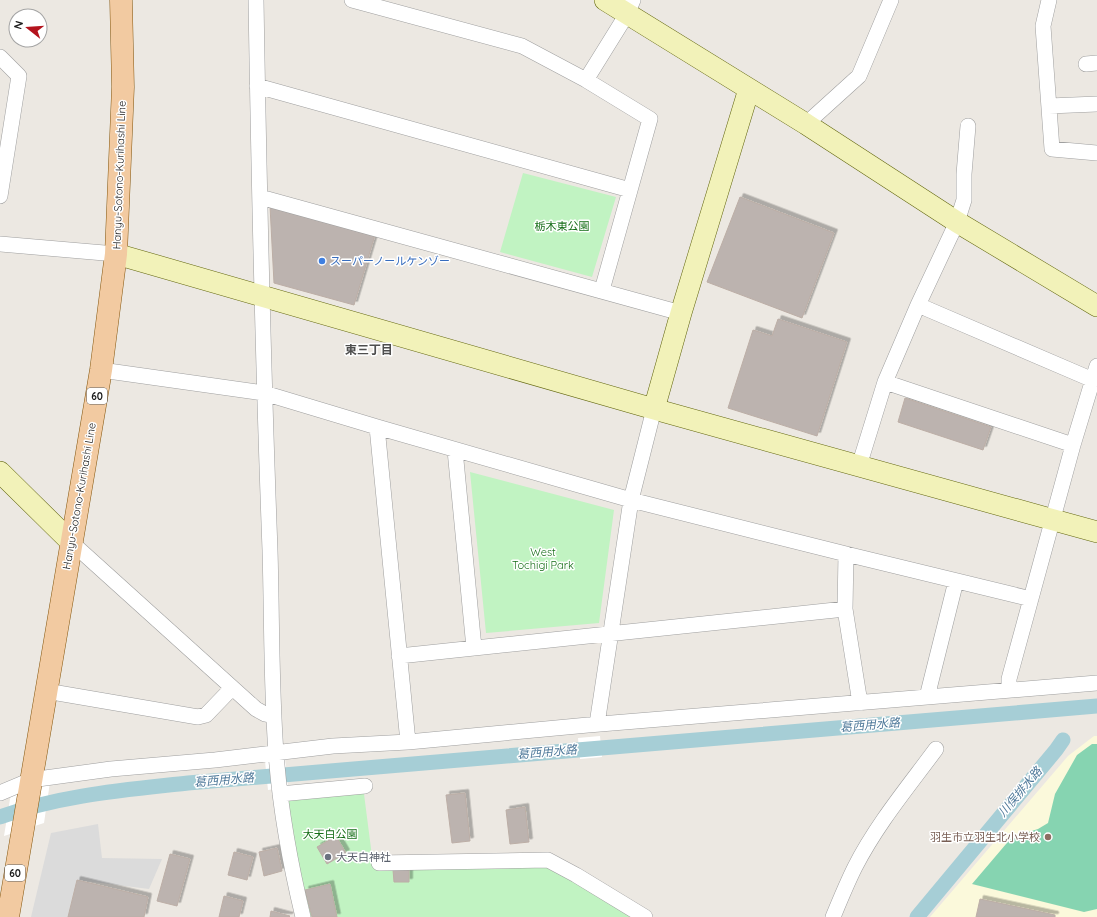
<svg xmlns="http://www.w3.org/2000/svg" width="1097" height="917" font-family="Quicksand,'Noto Sans JP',sans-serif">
  <defs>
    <filter id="shadow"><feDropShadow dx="3.5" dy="-3.5" stdDeviation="0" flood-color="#0004"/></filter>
  </defs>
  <rect width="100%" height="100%" fill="#ece8e2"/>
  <!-- education -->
  <path fill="#fbf9db" d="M 1094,736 L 1097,736 L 1097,917 L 930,917 L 1068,756 Z"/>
  <!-- park -->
  <path fill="#c1f3c2" d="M 523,173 L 616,197 L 592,277 L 500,252 Z
    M 470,472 L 614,510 L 599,623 L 486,633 Z
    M 360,791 L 364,794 L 373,864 L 553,866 L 632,917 L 309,917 L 286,804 L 291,798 Z"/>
  <!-- pitch -->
  <path fill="#86d4b1" d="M 1092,744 L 1097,744 L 1097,909 L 1084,912 L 972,884 L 1012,837 L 1038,829 L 1048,823 L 1055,794 L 1077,755 Z"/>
  <!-- parking -->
  <path fill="#dbdbdb" d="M 98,824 L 102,858 L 162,859 L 149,889 L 77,880 L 68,917 L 31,917 L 51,833 Z"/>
  <!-- pier -->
  <path fill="#fff" d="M 600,736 L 602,757 L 580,759 L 578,738 Z
    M 285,759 L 288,787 L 268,790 L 265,761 Z
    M 50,782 L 44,823 L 4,836 L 11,793 Z"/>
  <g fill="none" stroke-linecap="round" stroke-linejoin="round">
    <!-- canal -->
    <path stroke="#a6ced6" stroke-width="15" d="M 0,817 C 60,795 125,790 188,783 L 1097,706
      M 917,917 L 1056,750 L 1063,740"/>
  </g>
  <!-- building -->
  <path fill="#bcb3af" stroke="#bcaea6" filter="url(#shadow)" d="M 740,197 L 834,233 L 802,318 L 707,282 Z
    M 270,206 L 375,235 L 354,305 L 274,283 Z
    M 778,319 L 847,342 L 817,436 L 728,408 L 753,330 L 772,336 Z
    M 905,398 L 991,427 L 983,450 L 898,422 Z
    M 465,793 L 470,841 L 452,843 L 446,795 Z
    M 525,807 L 529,842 L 510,844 L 506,810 Z
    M 336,836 L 346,853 L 327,864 L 317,847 Z
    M 277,848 L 282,871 L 264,876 L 259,852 Z
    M 234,852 L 253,857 L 247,880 L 228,875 Z
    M 170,854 L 190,859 L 177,906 L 157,901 Z
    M 393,870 L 409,870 L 409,882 L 394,882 Z
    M 77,880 L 148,897 L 144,917 L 68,917 Z
    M 330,884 L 337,917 L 312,917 L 305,890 Z
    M 224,896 L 243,901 L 239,917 L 219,917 Z
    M 980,899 L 1055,915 L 1055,917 L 976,917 Z
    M 271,911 L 290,916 L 289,917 L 270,917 Z"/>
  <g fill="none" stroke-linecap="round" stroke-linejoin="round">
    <defs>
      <path id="street" d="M 256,0 C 259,183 263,367 270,550 C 272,618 271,686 276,753 C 280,808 290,863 303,917
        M 352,0 L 522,46 L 586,80 L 650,119 L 602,290
        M 1049,0 L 1043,26 L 1052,149 L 1097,153
        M 0,57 L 19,76 L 0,196
        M 1086,64 L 1097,63
        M 586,80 L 627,14 L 633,0
        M 257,86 L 630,190
        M 1049,106 L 1097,104
        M 806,124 L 859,76 L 891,0
        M 260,197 L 681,313
        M 0,244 L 116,254
        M 918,305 L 1093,380
        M 101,370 L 264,393 L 377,427 L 631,500 L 846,554 L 1031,599
        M 885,382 L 1073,445
        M 377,427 L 408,742
        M 455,450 L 474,648
        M 859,466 L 885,382 L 918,305 L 957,222 L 964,200 L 964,174 L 968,126
        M 71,542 L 256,709 L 265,714 L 274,716
        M 846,554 L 845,609 L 860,703
        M 399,656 L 845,609
        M 1009,690 L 1009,679 L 1073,445 L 1097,366
        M 46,691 L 198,717 L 206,715 L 232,688
        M 927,697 L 956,581
        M 597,724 L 631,500 L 654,409
        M 0,793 L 31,780 L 45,778 L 111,769 L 215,760 L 333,746 L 408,742 L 588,725 L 1097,683
        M 280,794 L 365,786
        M 379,863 L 548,860 L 576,875 L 645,917
        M 833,917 C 840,900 847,883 855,867 C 877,824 908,787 936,749"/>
      <path id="secondary" d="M 605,0 L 806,124 L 957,222 L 1097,306
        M 116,254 L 654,409 L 1097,532
        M 654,409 L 681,313 L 749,89
        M 0,472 L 71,542"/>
      <path id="primary" d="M 8,917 L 101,370 L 116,254 L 123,87 L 121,0"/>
    </defs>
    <!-- street casing -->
    <use href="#street" stroke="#9f9f9f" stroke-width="16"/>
    <!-- secondary casing -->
    <use href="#secondary" stroke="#62660f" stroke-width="22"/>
    <!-- primary casing -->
    <use href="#primary" stroke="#84560e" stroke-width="23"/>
    <!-- street -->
    <use href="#street" stroke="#fff" stroke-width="15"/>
    <!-- secondary -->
    <use href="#secondary" stroke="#f2f2b9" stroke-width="21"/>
    <!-- primary -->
    <use href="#primary" stroke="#f2caa1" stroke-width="22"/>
  </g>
  <!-- markers -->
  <circle fill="#3f7fe0" stroke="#fff" stroke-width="1.5" cx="322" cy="261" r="4"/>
  <circle fill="#8d6e63" stroke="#fff" stroke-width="1.5" cx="1048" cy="837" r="4"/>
  <circle fill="#6b7280" stroke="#fff" stroke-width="1.5" cx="328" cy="857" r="4"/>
  <g text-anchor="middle" stroke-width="3" stroke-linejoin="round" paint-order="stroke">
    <!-- shield labels -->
    <g fill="#fff" stroke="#5f5f5f" stroke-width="1">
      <rect x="87" y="388" width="20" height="16" rx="3"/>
      <rect x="5" y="865" width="20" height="16" rx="3"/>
    </g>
    <g font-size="10" font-weight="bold" fill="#1b1b1b">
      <text x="97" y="400">60</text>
      <text x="15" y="877">60</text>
    </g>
    <!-- street labels -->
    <g font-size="11" fill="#1b1b1b" stroke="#fff">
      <text transform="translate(119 175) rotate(-88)" y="4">Hanyu-Sotono-Kurihashi Line</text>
      <text transform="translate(79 496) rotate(-80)" y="4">Hanyu-Sotono-Kurihashi Line</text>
    </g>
    <!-- park labels -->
    <g font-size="11" fill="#156d17" stroke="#fff">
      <text x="562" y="230">栃木東公園</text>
      <text x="543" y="556">West<tspan x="543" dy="13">Tochigi Park</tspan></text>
      <text x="330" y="838">大天白公園</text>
    </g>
    <!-- shop labels -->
    <g font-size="11" fill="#366cbe" stroke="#fff" text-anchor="start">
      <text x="330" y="265">スーパーノールケンゾー</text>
    </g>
    <!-- education labels -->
    <g font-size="11" fill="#785e54" stroke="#fff" text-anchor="end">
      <text x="1040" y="841">羽生市立羽生北小学校</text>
    </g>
    <!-- worship labels -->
    <g font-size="11" fill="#5b616d" stroke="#fff" text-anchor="start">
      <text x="336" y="861">大天白神社</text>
    </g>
    <!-- neighbourhood labels -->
    <g font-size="12" font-weight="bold" fill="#4e4e4e" stroke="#fff">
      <text x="369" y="354">東三丁目</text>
    </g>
    <!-- water labels -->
    <g font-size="12" font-style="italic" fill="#4f799a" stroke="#fff">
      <text transform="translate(870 725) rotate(-5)" y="4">葛西用水路</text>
      <text transform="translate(547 752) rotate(-5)" y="4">葛西用水路</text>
      <text transform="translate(224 780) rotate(-5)" y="4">葛西用水路</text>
      <text transform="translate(1020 792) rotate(-50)" y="4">川俣排水路</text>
    </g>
  </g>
  <!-- north arrow -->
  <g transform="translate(28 28) rotate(287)"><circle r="19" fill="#ffffff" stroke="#a4a4a4"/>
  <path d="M0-3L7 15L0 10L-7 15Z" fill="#b4131d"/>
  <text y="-6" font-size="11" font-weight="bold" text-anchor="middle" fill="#1b1b1b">N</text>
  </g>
</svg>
